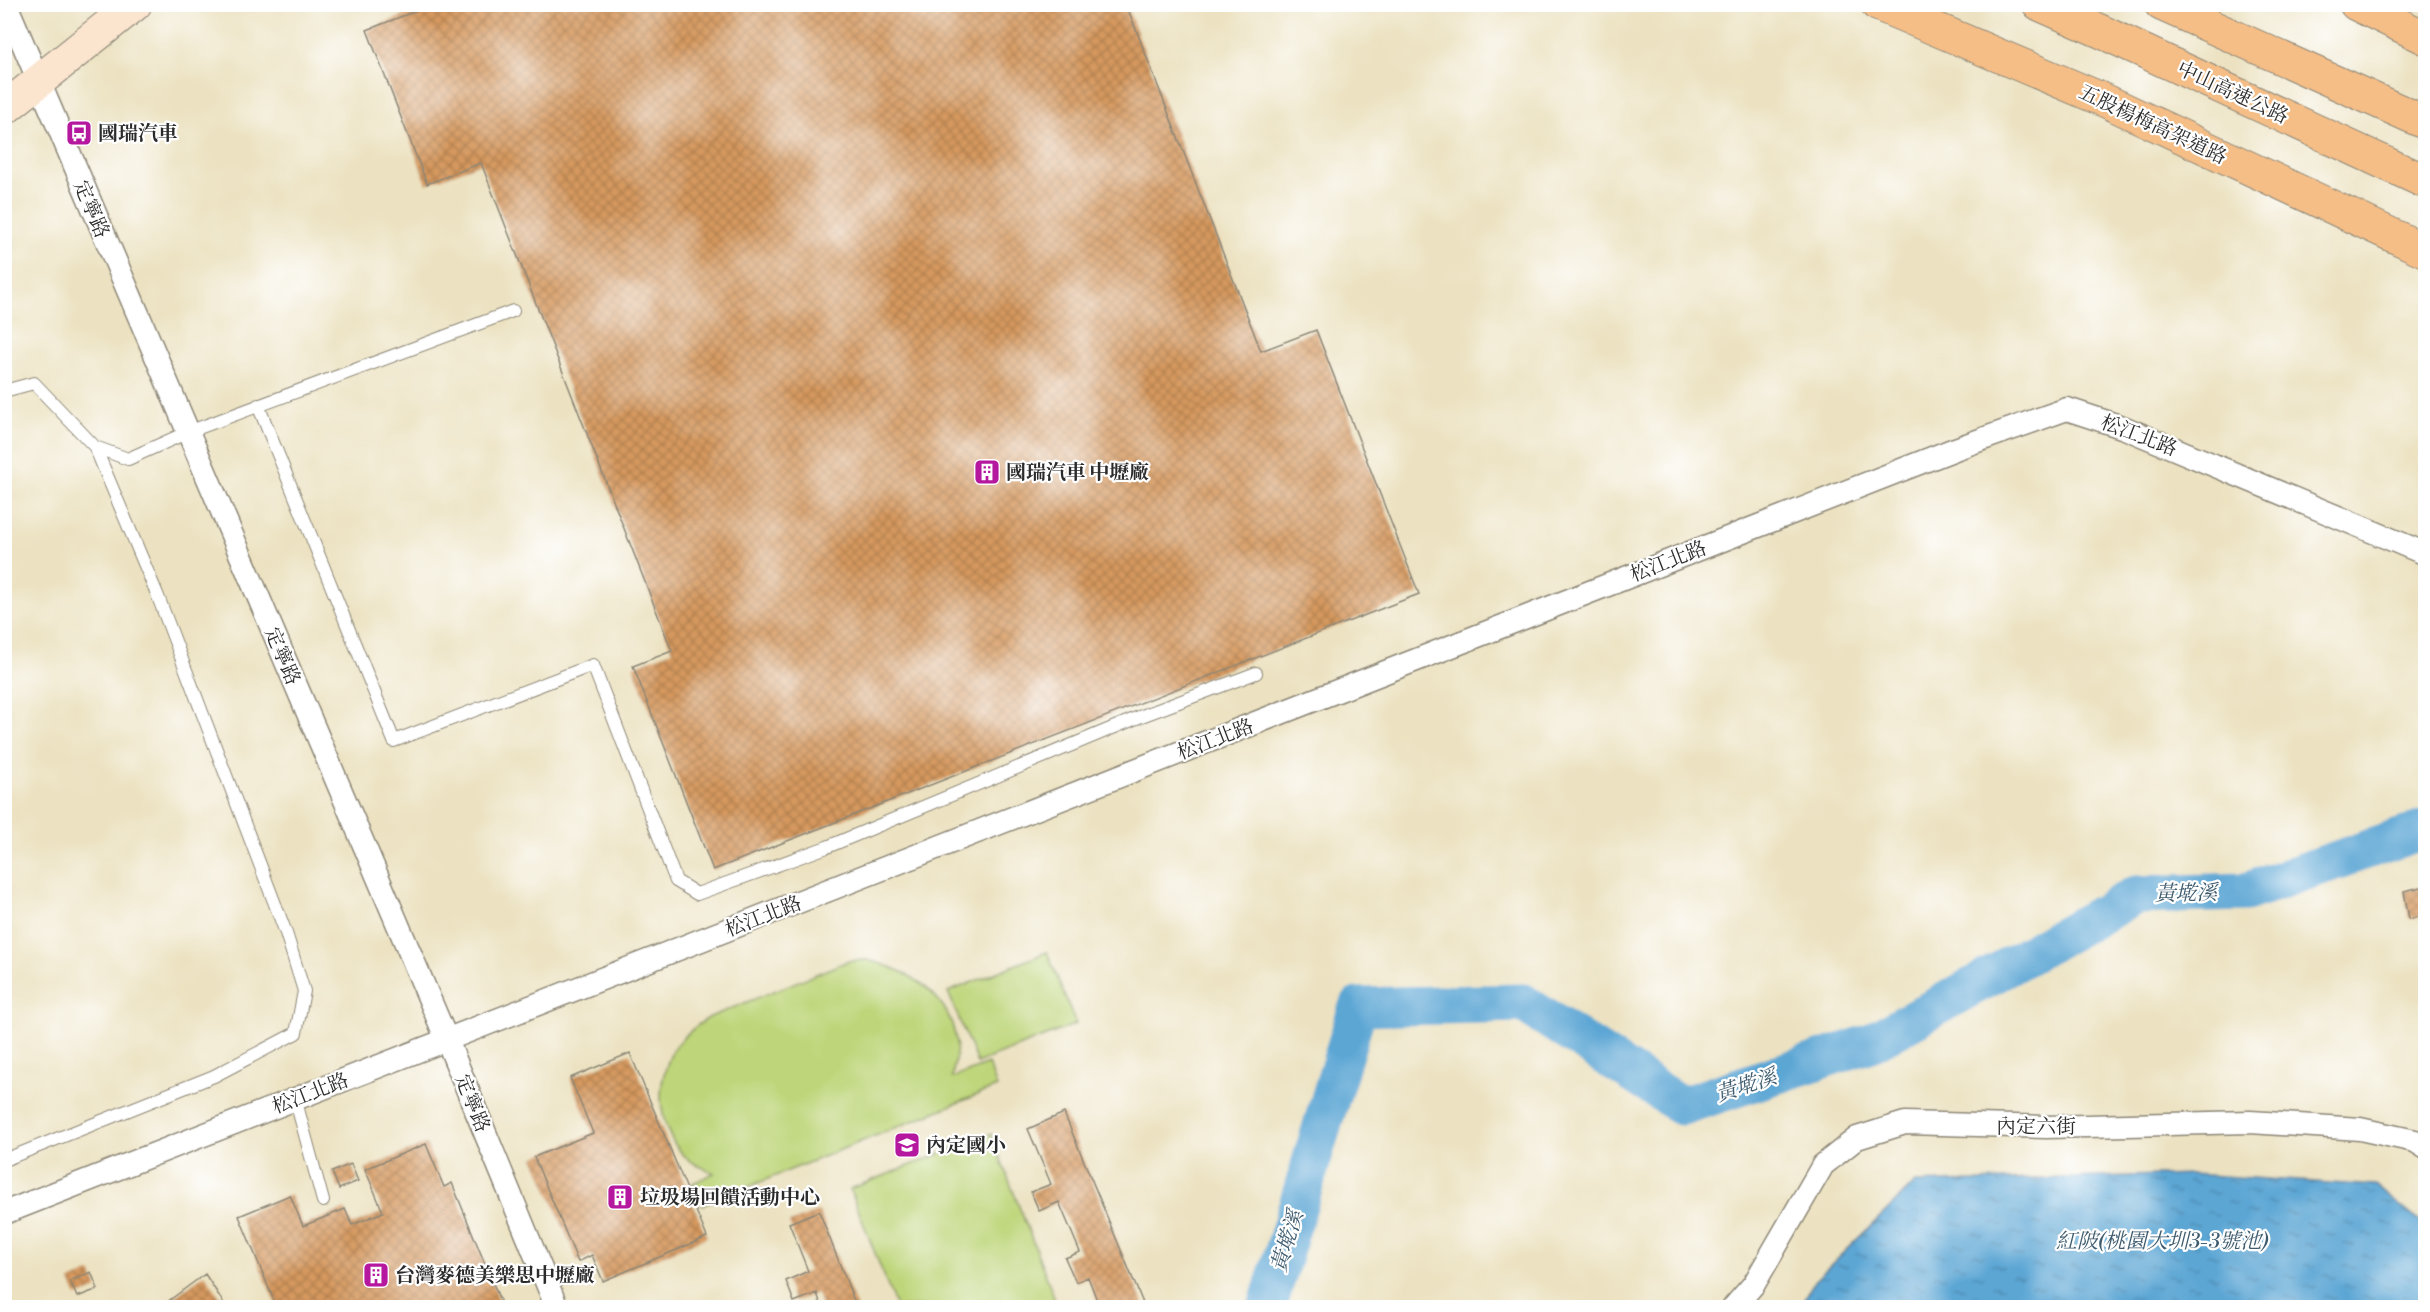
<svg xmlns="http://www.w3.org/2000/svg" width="2430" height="1312" font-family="'Libre Bodoni','Noto Serif TC',serif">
  <defs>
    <pattern id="water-ripples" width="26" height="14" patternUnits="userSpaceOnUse" patternTransform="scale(1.5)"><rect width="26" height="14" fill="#5ca6d4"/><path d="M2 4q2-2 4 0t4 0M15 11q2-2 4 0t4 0" fill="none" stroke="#4c87ac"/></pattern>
    <pattern id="building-cross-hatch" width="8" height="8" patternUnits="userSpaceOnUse" patternTransform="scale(1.5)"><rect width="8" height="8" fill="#d6995e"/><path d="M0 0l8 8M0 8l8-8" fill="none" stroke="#ae7d4e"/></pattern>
  </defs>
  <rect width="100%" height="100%" fill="#fff"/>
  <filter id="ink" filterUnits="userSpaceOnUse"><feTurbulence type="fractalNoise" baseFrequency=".0167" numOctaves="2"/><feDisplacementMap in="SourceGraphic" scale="12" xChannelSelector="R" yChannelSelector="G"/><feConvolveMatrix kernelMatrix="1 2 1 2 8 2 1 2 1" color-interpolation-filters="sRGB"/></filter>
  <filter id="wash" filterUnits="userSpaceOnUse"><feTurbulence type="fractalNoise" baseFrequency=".008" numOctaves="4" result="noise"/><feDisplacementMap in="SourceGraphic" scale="24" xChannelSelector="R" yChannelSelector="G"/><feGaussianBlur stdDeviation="1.35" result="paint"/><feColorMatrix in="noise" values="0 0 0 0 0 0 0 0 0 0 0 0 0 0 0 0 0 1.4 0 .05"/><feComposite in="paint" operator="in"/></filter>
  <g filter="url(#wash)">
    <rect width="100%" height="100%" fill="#ece2c1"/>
    <!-- pitch -->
    <path fill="#bed579" stroke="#748052" stroke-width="1.5" d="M 1047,952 L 1076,1024 L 977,1063 L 948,992 Z
      M 867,960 C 908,970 946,992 955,1035 C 959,1049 954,1064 952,1078 L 988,1064 L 997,1087 L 703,1205 L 693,1183 L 714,1173 C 709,1170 703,1168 697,1165 C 665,1147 654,1102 666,1068 C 668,1061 671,1053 675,1047 C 684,1035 697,1025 710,1017 L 848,961 Z
      M 991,1134 L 1055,1299 L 1034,1307 L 896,1307 L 850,1189 Z"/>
    <!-- water -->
    <path fill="url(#water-ripples)" stroke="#446880" stroke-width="1.5" d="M 2191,1174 L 2376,1186 L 2425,1226 L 2425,1307 L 1800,1307 L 1814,1281 L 1915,1183 Z"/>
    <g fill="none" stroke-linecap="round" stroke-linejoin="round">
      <!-- river -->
      <path stroke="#5ca6d4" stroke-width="39" d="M 1267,1308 L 1358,1007 L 1523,1003 L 1682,1106 L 1871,1043 L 2136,895 L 2246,892 L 2426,829"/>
    </g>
    <g id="blocks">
      <!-- building -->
      <path fill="url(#building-cross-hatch)" d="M 433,4 L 1126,4 L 1261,351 L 1316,330 L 1419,594 L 713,870 L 633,666 L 672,651 L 481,163 L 427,184 L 367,30 Z
        M 2426,886 L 2426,915 L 2409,919 L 2404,891 Z
        M 630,1053 L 707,1237 L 603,1281 L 592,1255 L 578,1262 L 534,1157 L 593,1133 L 570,1078 Z
        M 1064,1113 L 1145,1308 L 1100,1308 L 1088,1277 L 1076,1282 L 1065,1258 L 1080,1252 L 1059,1202 L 1039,1211 L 1031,1192 L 1051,1184 L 1028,1129 Z
        M 426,1144 L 444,1187 L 452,1183 L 503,1308 L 277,1308 L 239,1216 L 290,1195 L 303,1226 L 345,1209 L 352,1225 L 383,1212 L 365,1169 Z
        M 351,1164 L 358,1181 L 339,1189 L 332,1172 Z
        M 819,1211 L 857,1308 L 822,1308 L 817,1293 L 794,1302 L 786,1281 L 808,1271 L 789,1223 Z
        M 91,1272 L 98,1289 L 77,1297 L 70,1281 Z
        M 205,1274 L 227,1308 L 159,1308 L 194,1282 Z"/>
    </g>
  </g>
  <g filter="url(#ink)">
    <use href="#blocks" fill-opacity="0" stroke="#8c8676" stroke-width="1.5"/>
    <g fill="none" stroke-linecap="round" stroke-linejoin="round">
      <defs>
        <path id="lane" d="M 4,391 L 34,383 L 95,447 L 128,459 L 188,432 L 513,311
          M 258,405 L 394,741 L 593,665 L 676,881 L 697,894 L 827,847 L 1139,717 L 1256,673
          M 295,1098 L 323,1201
          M 4,1160 L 214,1076 L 296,1033 L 304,991 L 286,933 L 157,594 L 95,447"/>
        <path id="street" d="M 6,4 L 447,1040 L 557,1308
          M 4,1213 L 1955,449 L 2067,409 L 2125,428 L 2426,554
          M 1733,1308 L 1754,1284 L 1823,1165 L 1857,1138 L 1905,1123 L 2046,1127 L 2250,1122 L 2360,1129 L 2415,1141 L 2426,1148"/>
        <path id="secondary" d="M 4,109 L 135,4"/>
        <path id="highway" d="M 1877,4 L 2106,101 L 2426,251
          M 2039,4 L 2100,31 L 2426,182
          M 2161,4 L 2426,123
          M 2356,4 L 2426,38"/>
      </defs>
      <!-- lane casing -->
      <use href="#lane" stroke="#8c8676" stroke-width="14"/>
      <!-- street casing -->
      <use href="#street" stroke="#8c8676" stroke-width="25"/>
      <!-- secondary casing -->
      <use href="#secondary" stroke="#8c8676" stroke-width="35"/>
      <!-- highway casing -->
      <use href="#highway" stroke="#8c8676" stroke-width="35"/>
      <!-- lane -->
      <use href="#lane" stroke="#fff" stroke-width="12"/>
      <!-- street -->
      <use href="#street" stroke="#fff" stroke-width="22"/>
      <!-- secondary -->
      <use href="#secondary" stroke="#fbe5cf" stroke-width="33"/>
      <!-- highway -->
      <use href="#highway" stroke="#f6be87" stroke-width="33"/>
    </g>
  </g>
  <!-- icons -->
  <defs>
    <symbol id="bus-square" viewBox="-11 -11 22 22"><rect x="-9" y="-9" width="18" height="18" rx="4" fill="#b5179e" stroke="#fff"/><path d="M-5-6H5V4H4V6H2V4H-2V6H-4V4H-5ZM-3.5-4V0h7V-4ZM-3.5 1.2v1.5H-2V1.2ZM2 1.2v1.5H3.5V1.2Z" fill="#fff"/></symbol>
    <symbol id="building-square" viewBox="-11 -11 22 22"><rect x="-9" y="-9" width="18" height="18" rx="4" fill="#b5179e" stroke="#fff"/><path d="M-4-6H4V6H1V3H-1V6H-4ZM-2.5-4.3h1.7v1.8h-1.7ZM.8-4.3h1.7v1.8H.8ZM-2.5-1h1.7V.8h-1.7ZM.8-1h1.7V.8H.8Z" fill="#fff"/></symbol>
    <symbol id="school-square" viewBox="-11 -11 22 22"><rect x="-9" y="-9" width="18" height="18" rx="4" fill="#b5179e" stroke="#fff"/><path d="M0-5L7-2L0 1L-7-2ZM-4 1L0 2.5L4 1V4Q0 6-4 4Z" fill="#fff"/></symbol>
  </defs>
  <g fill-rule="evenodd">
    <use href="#bus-square" x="64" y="118" width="30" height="30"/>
    <use href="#building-square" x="972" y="457" width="30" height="30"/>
    <use href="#school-square" x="892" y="1130" width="30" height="30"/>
    <use href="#building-square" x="605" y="1182" width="30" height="30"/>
    <use href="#building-square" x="361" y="1260" width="30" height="30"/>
  </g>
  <g text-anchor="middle" stroke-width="4.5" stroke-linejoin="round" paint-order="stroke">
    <!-- street labels -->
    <g font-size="20" fill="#2b2b2b" stroke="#fff">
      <text transform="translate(2233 92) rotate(25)" y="7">中山高速公路</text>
      <text transform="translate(2153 124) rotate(25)" y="7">五股楊梅高架道路</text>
      <text transform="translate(92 209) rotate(67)" y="7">定寧路</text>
      <text transform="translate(2139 435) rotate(21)" y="7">松江北路</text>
      <text transform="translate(1668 561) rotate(-21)" y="7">松江北路</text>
      <text transform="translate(283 656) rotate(67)" y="7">定寧路</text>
      <text transform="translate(1215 739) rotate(-21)" y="7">松江北路</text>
      <text transform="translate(763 916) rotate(-21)" y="7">松江北路</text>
      <text transform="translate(310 1093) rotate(-21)" y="7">松江北路</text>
      <text transform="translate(473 1103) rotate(68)" y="7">定寧路</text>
      <text x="2036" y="1133">內定六街</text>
    </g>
    <!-- poi labels -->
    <g font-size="20" font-weight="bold" fill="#2b2b2b" stroke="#fff" text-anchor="start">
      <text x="98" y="140">國瑞汽車</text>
      <text x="1006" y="479">國瑞汽車 中壢廠</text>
      <text x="926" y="1152">內定國小</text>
      <text x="640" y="1204">垃圾場回饋活動中心</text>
      <text x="395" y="1282">台灣麥德美樂思中壢廠</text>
    </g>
    <!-- water labels -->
    <g font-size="21" font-style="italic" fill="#3f5c6f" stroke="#fff">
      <text transform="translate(2186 893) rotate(-1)" y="7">黃墘溪</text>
      <text transform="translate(1746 1085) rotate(-18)" y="7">黃墘溪</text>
      <text transform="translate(1287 1241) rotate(-73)" y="7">黃墘溪</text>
      <text x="2162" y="1248">紅陂(桃園大圳3-3號池)</text>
    </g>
  </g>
  <!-- margin -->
  <rect width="2430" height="1312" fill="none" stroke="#fff" stroke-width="24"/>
</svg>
